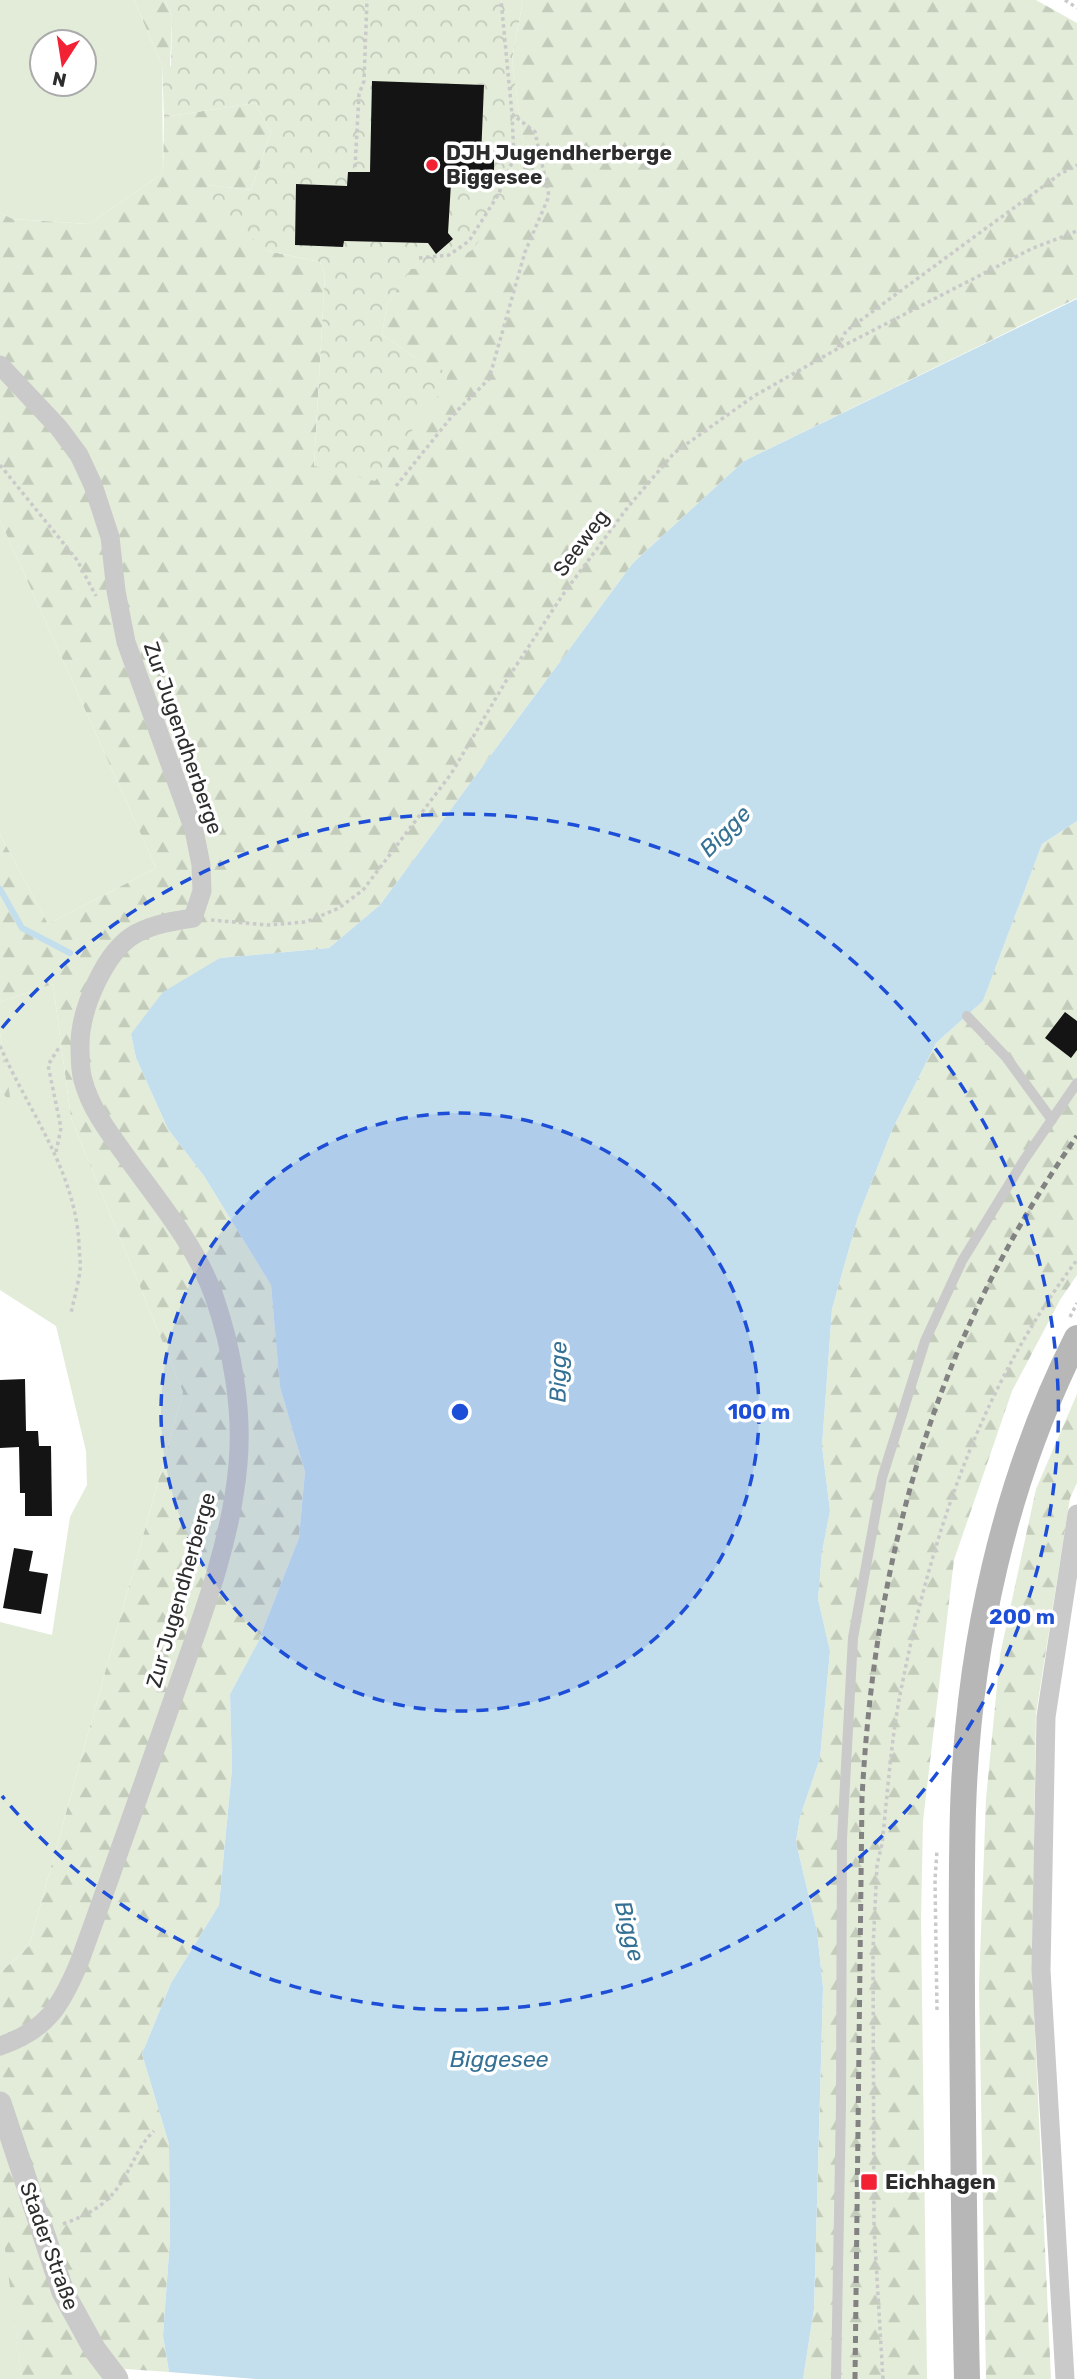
<svg xmlns="http://www.w3.org/2000/svg" width="1077" height="2379" font-family="Rubik,sans-serif">
  <defs>
    <pattern id="forest-firs" width="22" height="20" patternUnits="userSpaceOnUse" patternTransform="scale(1.75)"><rect width="22" height="20" fill="#e3ecd9"/><path d="M5 1l3.5 6h-7zM16 11l3.5 6h-7z" fill="#c3cbbb"/></pattern>
    <pattern id="park-crowns" width="20" height="18" patternUnits="userSpaceOnUse" patternTransform="scale(1.75)"><rect width="20" height="18" fill="#e3ecd9"/><path d="M2 6a3 3 0 1 1 6 0M12 15a3 3 0 1 1 6 0" fill="none" stroke="#c3cbbb"/></pattern>
  </defs>
  <rect width="100%" height="100%" fill="#fff"/>
  <!-- grass -->
  <path fill="#e3ecd9" fill-rule="evenodd" d="M 0,0 L 134,0 L 162,65 L 163,173 L 89,224 L 13,219 L 0,213 ZM 42,42 L 84,42 L 84,84 L 42,84 Z
    M 0,520 L 156,868 L 48,924 L 0,834 Z
    M 53,984 L 71,1118 L 183,1392 L 29,1946 L 0,1973 L 0,1622 L 52,1635 L 70,1517 L 87,1485 L 86,1451 L 56,1326 L 0,1290 L 0,1090 L 10,1101 L 0,1032 L 0,1002 Z
    M 0,2211 L 3,2226 L 22,2379 L 0,2379 Z"/>
  <!-- forest -->
  <path fill="url(#forest-firs)" d="M 134,0 L 165,0 L 172,16 L 170,67 L 162,65 Z
    M 523,0 L 1036,0 L 1077,23 L 1077,298 L 744,461 L 633,563 L 380,905 L 329,948 L 220,958 L 131,1034 L 136,1058 L 168,1129 L 204,1176 L 271,1285 L 280,1387 L 305,1472 L 299,1538 L 258,1642 L 230,1694 L 232,1769 L 219,1905 L 171,1983 L 142,2054 L 169,2144 L 170,2239 L 163,2336 L 169,2372 L 125,2369 L 128,2379 L 22,2379 L 0,2211 L 0,1973 L 29,1946 L 183,1392 L 71,1118 L 53,984 L 0,1002 L 0,834 L 48,924 L 156,868 L 0,520 L 0,213 L 13,219 L 89,224 L 163,173 L 164,117 L 255,103 L 271,132 L 251,190 L 208,185 L 268,251 L 320,262 L 325,274 L 314,466 L 448,374 L 411,355 L 382,334 L 387,305 L 411,268 L 442,268 L 525,157 L 512,59 Z
    M 1077,821 L 1077,1275 L 1060,1300 L 1012,1391 L 954,1560 L 923,1821 L 921,1920 L 927,2379 L 803,2379 L 814,2309 L 823,1988 L 817,1931 L 796,1842 L 800,1817 L 820,1758 L 830,1651 L 818,1599 L 822,1552 L 830,1511 L 822,1446 L 832,1309 L 858,1217 L 892,1130 L 936,1043 L 983,1001 L 1042,844 Z
    M 0,1032 L 11,1103 L 0,1090 Z
    M 1077,1394 L 1077,1483 L 1070,1498 L 1036,1714 L 1032,1967 L 1051,2379 L 986,2379 L 979,1984 L 986,1799 L 1000,1655 L 1036,1489 Z"/>
  <!-- park -->
  <path fill="url(#park-crowns)" d="M 165,0 L 523,0 L 512,59 L 525,157 L 500,213 L 472,250 L 442,268 L 411,269 L 387,305 L 382,334 L 411,355 L 448,373 L 445,386 L 375,481 L 314,466 L 325,274 L 320,262 L 268,251 L 205,200 L 208,185 L 251,190 L 271,132 L 255,103 L 164,117 L 162,65 L 171,66 L 172,16 Z"/>
  <!-- water -->
  <path fill="#c3deed" d="M 1077,299 L 1077,821 L 1042,844 L 983,1001 L 936,1043 L 892,1130 L 858,1217 L 832,1309 L 822,1446 L 830,1511 L 822,1552 L 818,1599 L 830,1651 L 820,1758 L 800,1817 L 796,1842 L 817,1931 L 823,1988 L 814,2309 L 803,2379 L 256,2379 L 169,2372 L 163,2336 L 170,2239 L 169,2144 L 142,2054 L 171,1983 L 219,1905 L 232,1769 L 230,1694 L 258,1642 L 299,1538 L 305,1472 L 280,1387 L 271,1285 L 204,1176 L 168,1129 L 136,1058 L 131,1034 L 163,992 L 220,958 L 329,948 L 380,905 L 633,563 L 744,461 Z"/>
  <g fill="none" stroke-linecap="round" stroke-linejoin="round">
    <!-- stream -->
    <path stroke="#c3deed" stroke-width="6" d="M 0,889 L 22,928 L 70,953"/>
  </g>
  <!-- building -->
  <path fill="#141414" d="M 372,81 L 484,85 L 481,157 L 494,158 L 494,185 L 451,183 L 448,233 L 453,239 L 436,254 L 428,243 L 344,241 L 343,247 L 295,245 L 296,184 L 347,186 L 348,172 L 370,172 Z
    M 1065,1012 L 1077,1021 L 1077,1050 L 1071,1058 L 1045,1038 Z
    M 25,1379 L 26,1431 L 38,1431 L 39,1446 L 51,1446 L 52,1516 L 25,1516 L 25,1493 L 20,1493 L 19,1447 L 0,1448 L 0,1380 Z
    M 14,1548 L 33,1551 L 29,1571 L 48,1574 L 41,1614 L 3,1608 Z"/>
  <g fill="none" stroke-linecap="round" stroke-linejoin="round">
    <!-- path -->
    <path stroke="#cacaca" stroke-width="3.5" stroke-dasharray="3.5 3.5" stroke-linecap="butt" d="M 1065,0 L 1077,8
      M 355,167 L 359,94 L 364,81 L 367,0
      M 419,258 L 449,255 L 469,241 L 498,195 L 514,158 L 512,114 L 501,0
      M 838,347 L 846,331 L 1060,174 L 1077,165
      M 0,465 L 77,560 L 96,596
      M 396,486 L 453,415 L 489,379 L 525,252 L 549,196 L 535,132 L 512,114
      M 211,920 L 267,925 L 306,922 L 339,908 L 363,890 L 451,774 L 506,681 L 564,593 L 628,507 L 674,453 L 754,396 L 837,349 L 1031,249 L 1077,231
      M 0,1046 C 29,1112 75,1170 79,1244 C 79,1253 81,1262 80,1271 C 78,1285 74,1299 71,1313
      M 56,1152 L 61,1128 L 48,1065 L 60,1046
      M 1070,1317 L 1077,1303
      M 937,2010 L 935,1880 L 937,1850
      M 63,2224 C 90,2214 109,2204 124,2178 C 134,2162 139,2145 154,2131
      M 883,2379 L 874,2228 L 873,1949 L 877,1865 L 882,1844 C 888,1791 891,1737 902,1685 C 932,1533 982,1384 1077,1260"/>
    <!-- service -->
    <path stroke="#cacaca" stroke-width="10" d="M 967,1016 L 1006,1057 L 1052,1120
      M 836,2379 L 841,2104 L 842,1839 L 853,1638 L 882,1478 L 925,1341 L 962,1261 L 1024,1160 L 1077,1083"/>
    <!-- minor -->
    <path stroke="#cacaca" stroke-width="19" d="M 0,365 L 59,428 L 79,455 L 93,485 L 110,537 L 116,591 L 126,642 L 194,830 L 201,865 L 202,891 L 193,918 C 173,921 155,924 137,933 C 105,950 80,1010 80,1045 C 80,1056 80,1070 83,1080 C 90,1107 107,1130 123,1152 C 155,1197 195,1243 214,1296 C 232,1348 243,1409 238,1464 C 231,1545 199,1625 172,1702 C 141,1789 111,1876 79,1963 C 61,2006 47,2030 0,2046
      M 1065,2379 L 1041,1970 L 1046,1717 L 1077,1514"/>
    <!-- tertiary -->
    <path stroke="#cacaca" stroke-width="23" d="M 0,2103 L 63,2292 L 95,2350 L 117,2379"/>
    <!-- secondary -->
    <path stroke="#b7b7b7" stroke-width="26" d="M 967,2379 C 964,2255 963,2131 962,2007 C 962,1941 961,1875 963,1810 C 968,1648 1004,1482 1077,1338"/>
    <!-- rail -->
    <path stroke="#828282" stroke-width="5" stroke-dasharray="7 5" stroke-linecap="butt" d="M 855,2379 L 862,1798 C 875,1553 935,1339 1077,1136"/>
  </g>
  <!-- distance rings -->
  <circle cx="460" cy="1412" r="299" fill="#1d4ed8" fill-opacity=".12"/>
  <g fill="none" stroke="#1d4ed8" stroke-width="3.5" stroke-dasharray="12 9">
    <circle cx="460" cy="1412" r="299"/>
    <path d="M2 1028A598 598 0 1 1 2 1796"/>
  </g>
  <!-- markers -->
  <g fill="#f22134" stroke="#fff" stroke-width="2.5">
    <circle cx="432" cy="165" r="7"/>
    <rect x="860" y="2173" width="18" height="18" rx="3.5"/>
  </g>
  <g text-anchor="middle" stroke-width="7" stroke-linejoin="round" paint-order="stroke">
    <!-- poi labels -->
    <g font-size="21" font-weight="bold" fill="#2d2d2d" stroke="#fff" text-anchor="start">
      <text x="446" y="160">DJH Jugendherberge<tspan x="446" dy="24">Biggesee</tspan></text>
      <text x="885" y="2189">Eichhagen</text>
    </g>
    <!-- street labels -->
    <g font-size="21" fill="#2d2d2d" stroke="#fff">
      <text transform="translate(581 543) rotate(-53)" y="7">Seeweg</text>
      <text transform="translate(183 738) rotate(71)" y="7">Zur Jugendherberge</text>
      <text transform="translate(181 1590) rotate(-74)" y="7">Zur Jugendherberge</text>
      <text transform="translate(49 2246) rotate(70)" y="7">Stader Straße</text>
    </g>
    <!-- water labels -->
    <g font-size="23" font-style="italic" fill="#357194" stroke="#fff">
      <text transform="translate(725 831) rotate(-45)" y="8">Bigge</text>
      <text transform="translate(558 1372) rotate(-89)" y="8">Bigge</text>
      <text transform="translate(630 1931) rotate(76)" y="8">Bigge</text>
      <text x="499" y="2067">Biggesee</text>
    </g>
  </g>
  <circle cx="460" cy="1412" r="10" fill="#1d4ed8" stroke="#fff" stroke-width="3.5"/>
  <g font-size="21" text-anchor="middle" font-weight="bold" fill="#1d4ed8" stroke="#fff" stroke-width="7" stroke-linejoin="round" paint-order="stroke">
    <text x="759" y="1419">100 m</text>
    <text x="1022" y="1624">200 m</text>
  </g>
  <!-- north arrow -->
  <g transform="translate(63 63) rotate(192)"><circle r="33" fill="#ffffff" stroke="#ababab" stroke-width="2"/>
  <path d="M0-5L12 26L0 18L-12 26Z" fill="#f22134"/>
  <text y="-10" font-size="19" font-weight="bold" text-anchor="middle" fill="#2d2d2d">N</text>
  </g>
</svg>
